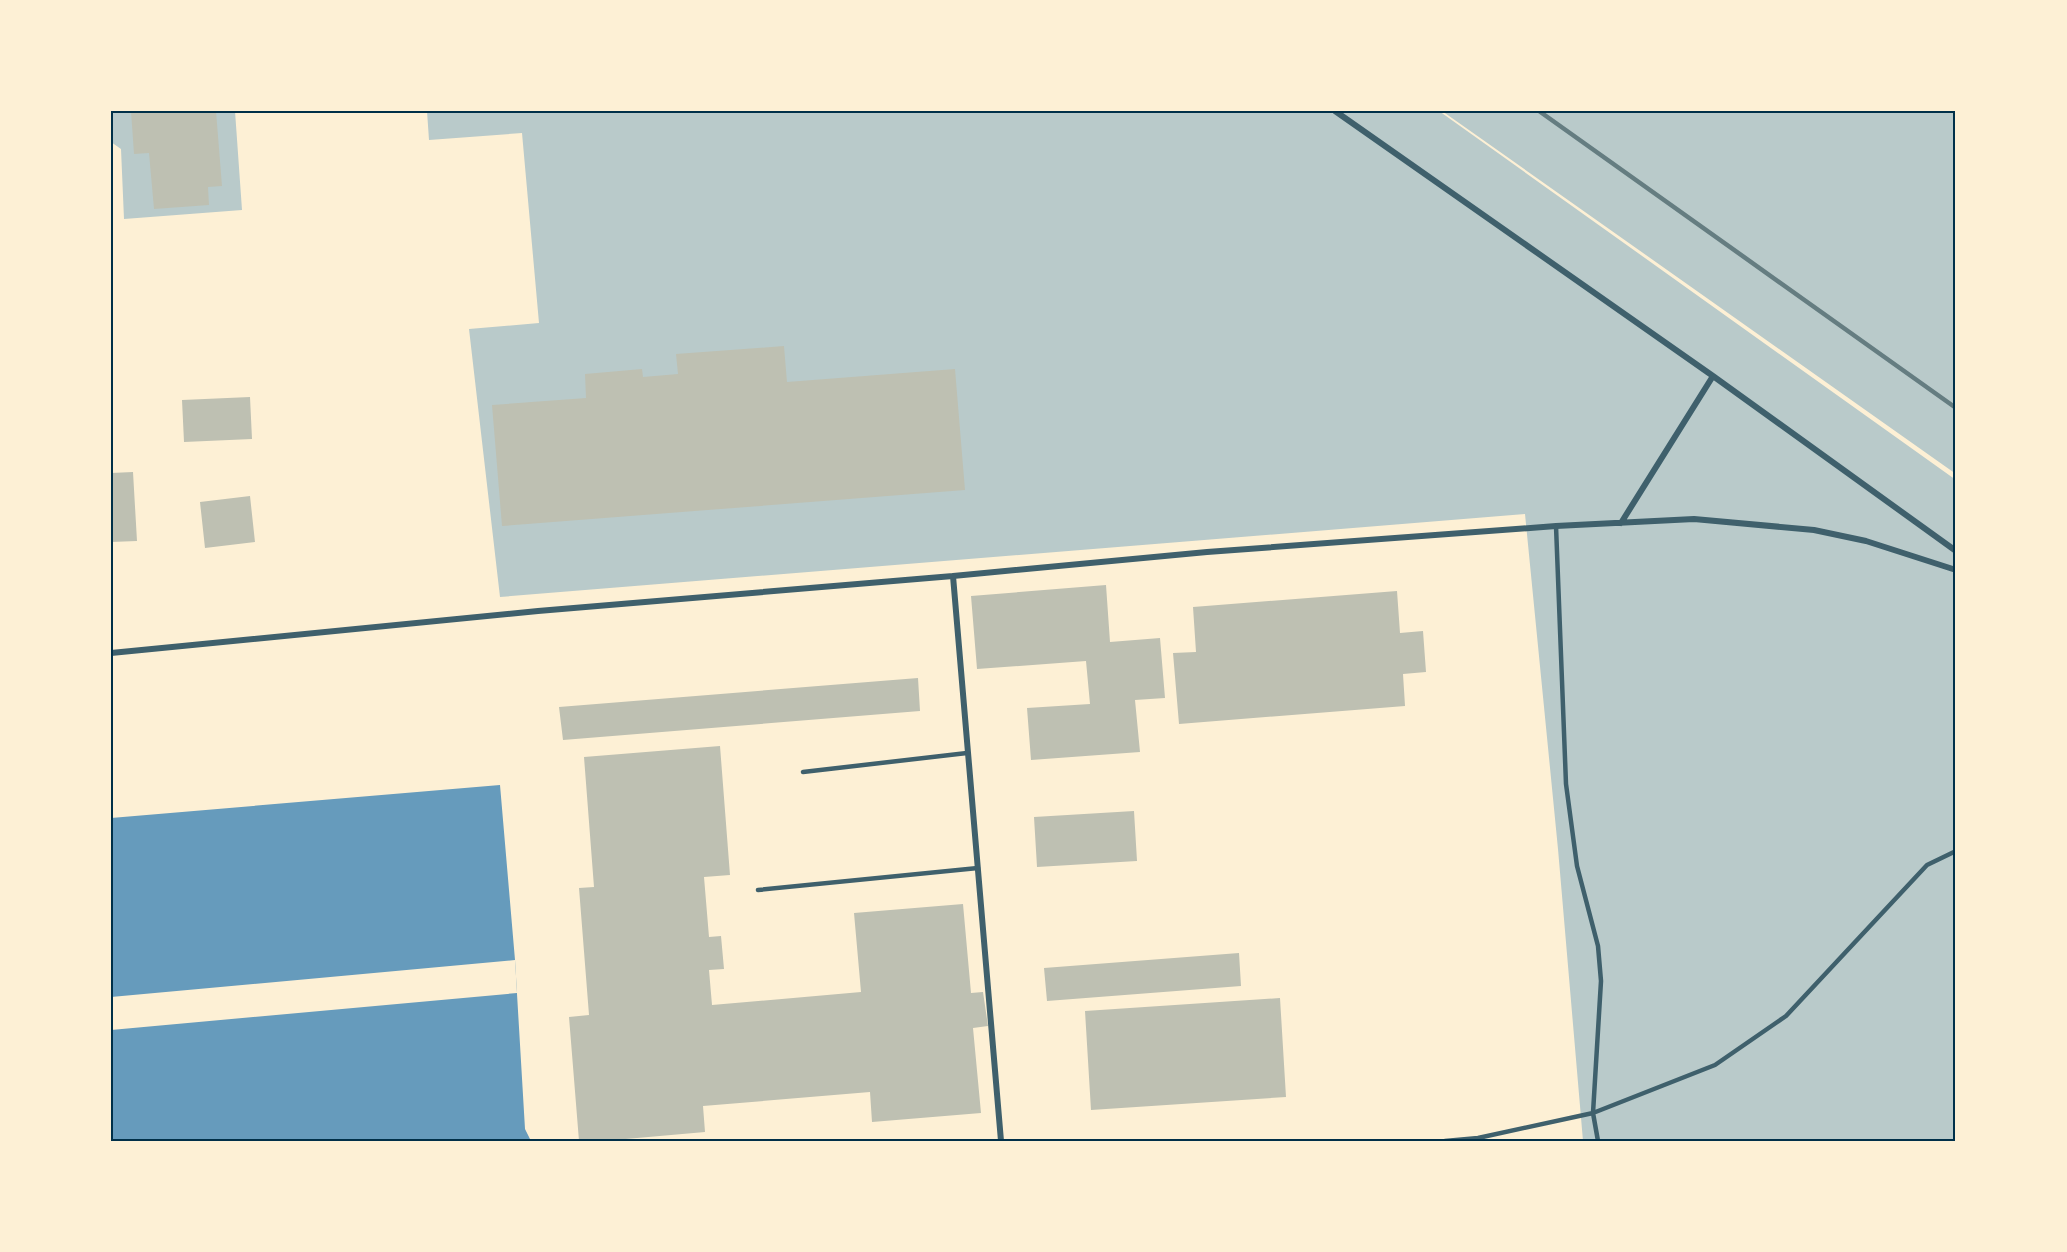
<svg xmlns="http://www.w3.org/2000/svg" width="2067" height="1252" font-family="'Sofia Sans Condensed',sans-serif">
  <rect width="100%" height="100%" fill="#fdf0d5"/>
  <!-- green -->
  <path fill="#b9caca" d="M 111,111 L 235,111 L 242,210 L 124,219 L 121,149 L 111,142 Z
    M 427,111 L 1439,111 L 1956,480 L 1956,1141 L 1583,1141 L 1558,849 L 1525,514 L 500,597 L 469,329 L 539,323 L 522,133 L 429,140 Z
    M 1442,111 L 1956,111 L 1956,474 Z"/>
  <!-- water -->
  <path fill="#669bbc" d="M 500,785 L 515,960 L 525,1129 L 531,1141 L 111,1141 L 111,818 Z"/>
  <!-- pier -->
  <path fill="#fdf0d5" d="M 515,960 L 517,993 L 111,1030 L 111,997 Z"/>
  <!-- building -->
  <path fill="#bec0b2" d="M 131,111 L 216,111 L 222,186 L 208,187 L 209,205 L 154,209 L 149,153 L 134,154 Z
    M 784,346 L 787,382 L 955,369 L 965,490 L 502,526 L 492,405 L 586,398 L 585,374 L 642,369 L 643,377 L 678,374 L 676,354 Z
    M 250,397 L 252,439 L 184,442 L 182,400 Z
    M 133,472 L 137,541 L 111,542 L 111,473 Z
    M 250,496 L 255,542 L 205,548 L 200,502 Z
    M 1106,585 L 1110,642 L 1160,638 L 1165,698 L 1135,700 L 1140,752 L 1031,760 L 1027,708 L 1090,704 L 1086,661 L 977,669 L 971,596 Z
    M 1397,591 L 1400,633 L 1423,631 L 1426,672 L 1403,674 L 1405,706 L 1179,724 L 1173,653 L 1196,652 L 1193,607 Z
    M 918,678 L 920,711 L 563,740 L 559,707 Z
    M 720,746 L 730,875 L 704,877 L 709,937 L 721,936 L 724,969 L 709,970 L 712,1005 L 861,992 L 854,913 L 963,904 L 971,993 L 983,992 L 988,1026 L 973,1028 L 981,1113 L 872,1122 L 870,1092 L 703,1106 L 705,1132 L 603,1141 L 579,1141 L 569,1017 L 589,1015 L 579,888 L 594,887 L 584,757 Z
    M 1134,811 L 1137,861 L 1037,867 L 1034,817 Z
    M 1239,953 L 1241,986 L 1047,1001 L 1044,968 Z
    M 1280,998 L 1286,1097 L 1091,1110 L 1085,1011 Z"/>
  <g fill="none" stroke-linecap="round" stroke-linejoin="round">
    <!-- service -->
    <path stroke="#3f606c" stroke-width="4.5" d="M 1556,526 L 1566,784 L 1577,866 L 1598,946 L 1601,981 L 1593,1113 L 1598,1141
      M 803,772 L 967,753
      M 758,890 L 978,868
      M 1445,1141 L 1478,1138 L 1593,1113 L 1715,1065 L 1786,1016 L 1927,865 L 1956,851"/>
    <!-- minor -->
    <path stroke="#3f606c" stroke-width="6" d="M 1335,111 L 1713,376 L 1956,551
      M 1621,523 L 1713,376
      M 953,576 L 1001,1141
      M 111,653 L 538,611 L 953,576 L 1207,552 L 1556,526 L 1694,519 L 1814,530 L 1866,541 L 1956,570"/>
    <!-- rail -->
    <path stroke="#657d81" stroke-width="4.5" d="M 1539,111 L 1956,408"/>
  </g>
  <!-- border -->
  <rect width="2067" height="1252" fill="none" stroke="#fdf0d5" stroke-width="225"/>
  <rect x="112" y="112" width="1842" height="1028" fill="none" stroke="#003049" stroke-width="2"/>
</svg>
